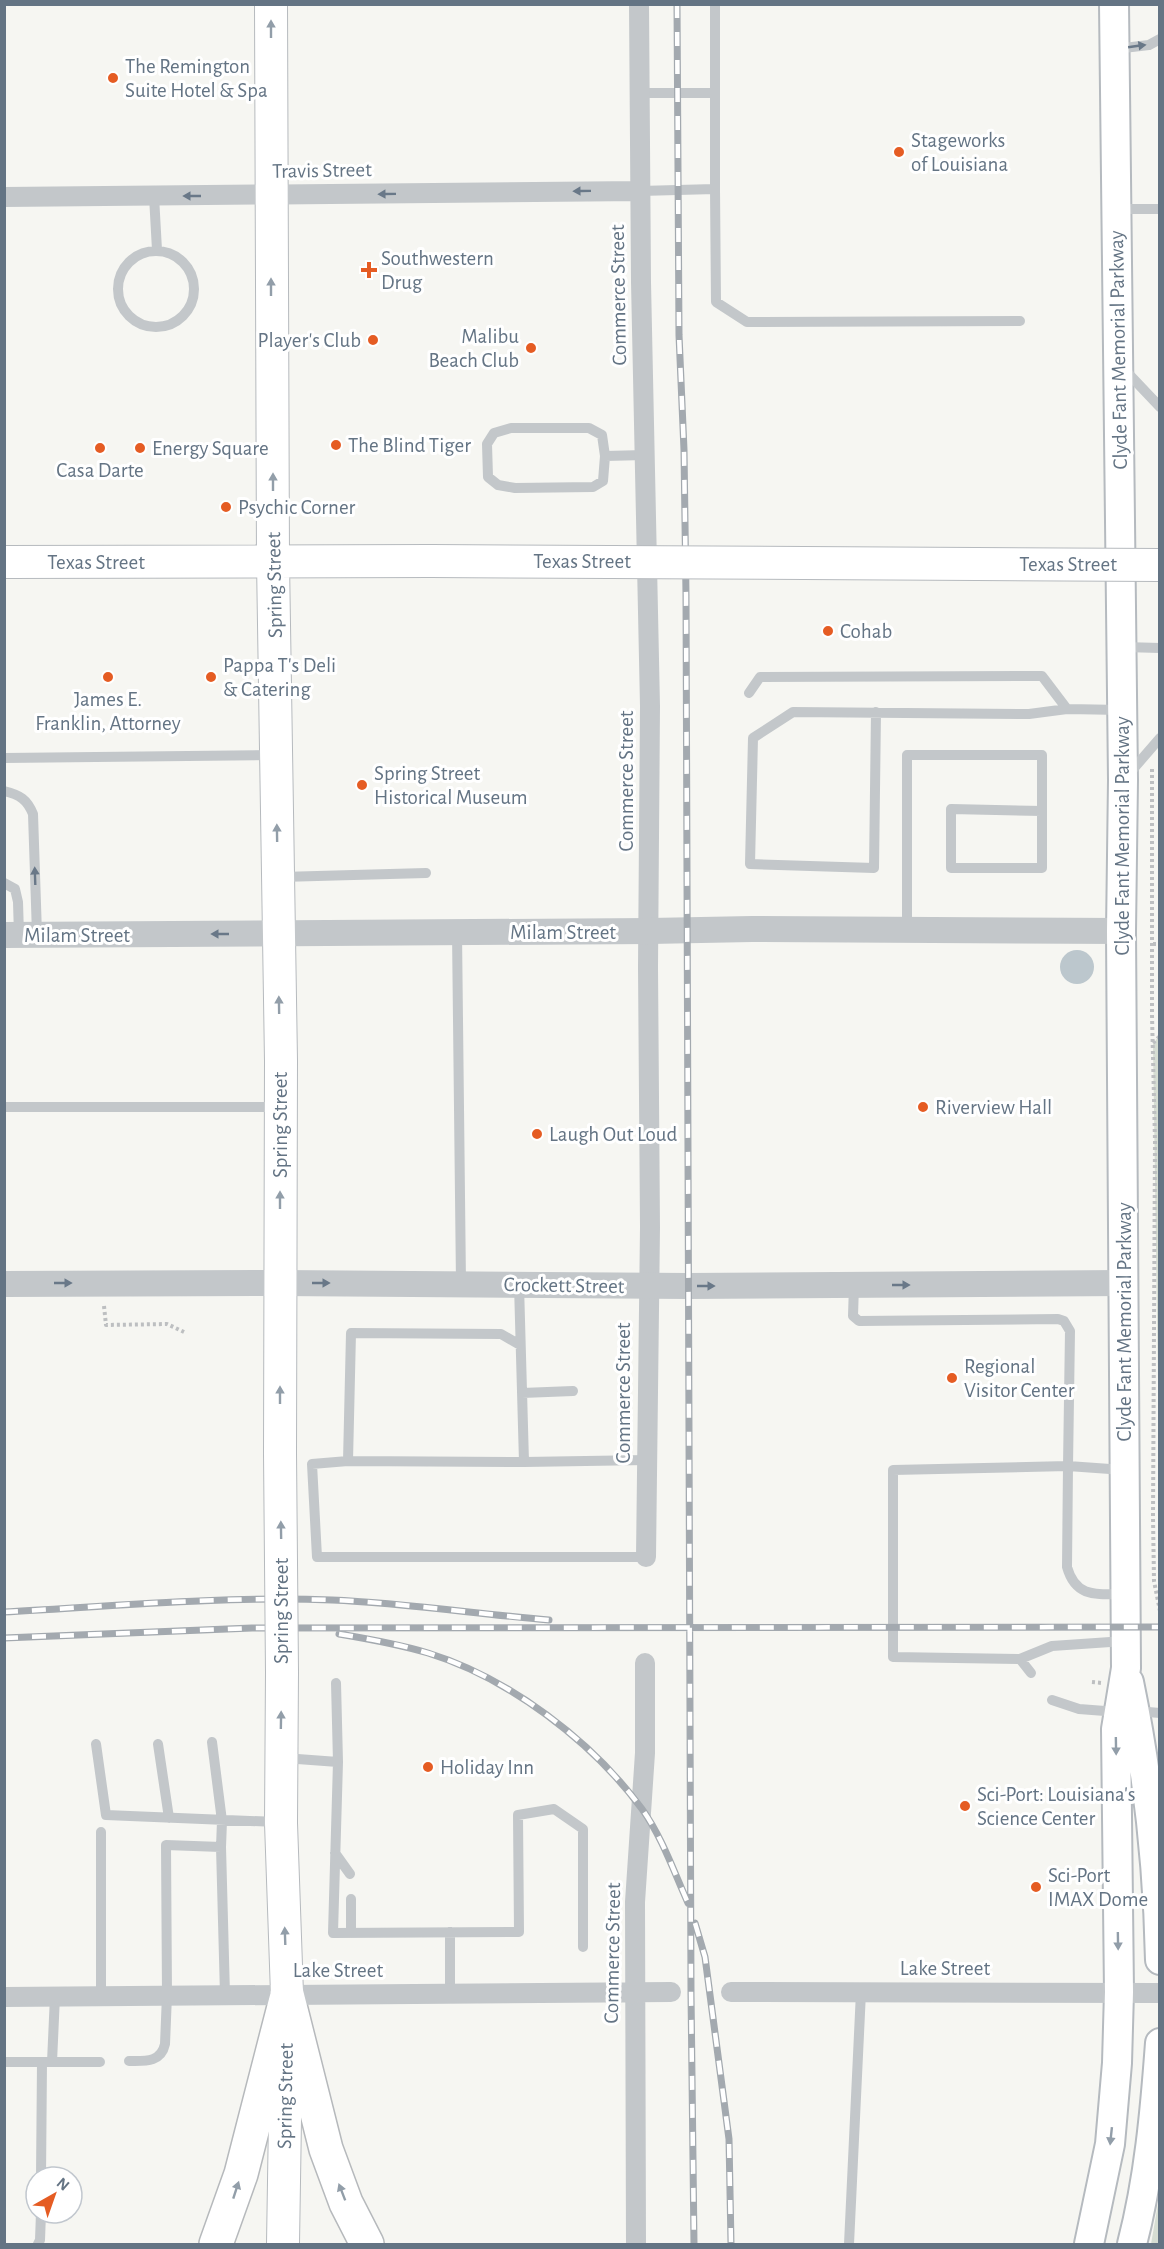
<svg xmlns="http://www.w3.org/2000/svg" width="1164" height="2249" font-family="'Alegreya Sans',sans-serif">
  <rect width="100%" height="100%" fill="#f6f6f2"/>
  <!-- green -->
  <path fill="#d6ddd3" d="M 1159,1036 L 1159,1448 L 1153,1044 Z
    M 1159,2198 L 1159,2244 L 1151,2244 Z"/>
  <!-- water -->
  <path fill="#bcc7cd" d="M1060 967a17 17 0 1 1 34 0a17 17 0 1 1-34 0Z"/>
  <g fill="none" stroke-linecap="round" stroke-linejoin="round">
    <defs>
      <path id="secondary" d="M 1129,1682 C 1148,1774 1158,1866 1160,1960
        M 1089,2244 L 1110,2144 L 1117,2063 L 1119,1992 L 1116,1729 L 1126,1668 L 1121,931 L 1123,780 L 1114,4
        M 1132,2244 C 1149,2179 1155,2111 1160,2043"/>
      <path id="primary" d="M 271,4 L 273,562 L 281,1061 L 280,1453
        M 4,562 L 431,561
        M 282,1672 L 281,1823 L 287,1994 L 283,2244"/>
      <path id="motorway" d="M 287,1994 L 326,2149 L 346,2203 L 367,2244
        M 216,2244 L 241,2174 L 286,1999"/>
    </defs>
    <!-- secondary casing -->
    <use href="#secondary" stroke="#b5babf" stroke-width="32"/>
    <!-- primary casing -->
    <use href="#primary" stroke="#b6babe" stroke-width="34"/>
    <!-- motorway casing -->
    <use href="#motorway" stroke="#b6b9bc" stroke-width="36"/>
    <!-- path -->
    <path stroke="#bdbfc1" stroke-width="4" stroke-dasharray="3 3" stroke-linecap="butt" d="M 1152,769 L 1152,1015 L 1155,1141 L 1153,1517 L 1154,1581 L 1160,1611
      M 1153,944 L 1160,944
      M 1153,1043 L 1160,1036
      M 104,1306 L 106,1325 L 167,1324 L 184,1332
      M 1092,1682 L 1102,1683"/>
    <!-- service -->
    <path stroke="#c3c7ca" stroke-width="10" d="M 1115,49 L 1149,45 L 1160,39
      M 640,93 L 714,93
      M 715,189 L 716,302 L 747,322 L 1020,321
      M 640,191 L 715,189 L 715,4
      M 154,196 L 157,250
      M 1118,209 L 1160,209
      M118 289a38 38 0 1 1 76 0a38 38 0 1 1-76 0Z
      M 1123,368 L 1160,407
      M 605,456 L 603,481 L 593,487 L 515,488 L 498,485 L 488,477 L 487,444 L 494,433 L 511,428 L 589,428 L 602,435 L 605,456 L 645,455
      M 1124,647 L 1160,648
      M 749,693 L 760,677 L 1042,676 L 1067,709
      M 876,712 L 874,868 L 750,864 L 753,738 L 793,712 L 1029,714 L 1067,709 L 1122,710
      M 4,758 L 274,755
      M 1128,775 L 1160,738
      M 4,791 C 20,795 27,799 33,814 L 37,934
      M 281,877 L 426,873
      M 4,883 L 15,889 L 18,902 L 19,935
      M 907,929 L 907,755 L 1042,755 L 1042,868 L 951,868 L 951,809 L 1042,811
      M 457,932 L 461,1284
      M 4,1107 L 277,1107
      M 519,1285 L 524,1462 L 647,1460
      M 854,1285 L 853,1316 L 859,1321 L 1058,1319 L 1064,1321 L 1070,1331 L 1068,1466 L 1124,1470
      M 520,1345 L 501,1334 L 351,1333 L 348,1461 L 524,1462
      M 522,1393 L 573,1391
      M 348,1461 L 312,1464 L 317,1557 L 646,1557
      M 1020,1659 L 1052,1646 L 1125,1641
      M 1031,1673 L 1020,1659 L 893,1657 L 893,1470 L 1068,1466 L 1067,1567 C 1076,1599 1098,1594 1126,1594
      M 1052,1700 L 1079,1709 L 1118,1712
      M 1136,1711 L 1160,1713
      M 212,1742 L 222,1821 L 221,1847
      M 96,1744 L 106,1815 L 277,1822
      M 158,1744 L 169,1818
      M 284,1758 L 338,1762 L 336,1683
      M 338,1762 L 333,1933 L 519,1932 L 518,1815 L 554,1809 L 583,1829 L 583,1947
      M 101,1832 L 101,1995
      M 335,1853 L 350,1874
      M 351,1899 L 351,1933
      M 450,1994 L 450,1932
      M 129,2061 C 144,2061 161,2063 165,2044 L 167,1995 L 166,1845 L 221,1847 L 225,1995
      M 4,2062 L 100,2062
      M 52,2062 L 55,1996
      M 41,2177 L 42,2062
      M 38,2244 L 40,2240 L 41,2213
      M 849,2244 L 861,1992"/>
    <!-- minor -->
    <path stroke="#c3c7ca" stroke-width="20" d="M 639,4 L 641,282 L 650,706 L 648,967 L 650,1227 L 646,1557
      M 4,197 L 640,191
      M 731,1992 L 1160,1993
      M 4,1997 L 671,1992
      M 636,2244 L 635,1902 L 645,1753 L 645,1663"/>
    <!-- tertiary -->
    <path stroke="#c3c7ca" stroke-width="26" d="M 4,935 L 650,931 L 752,929 L 1121,931
      M 4,1284 L 280,1283 L 688,1286 L 1123,1283"/>
    <!-- secondary -->
    <use href="#secondary" stroke="#fff" stroke-width="28"/>
    <!-- primary -->
    <use href="#primary" stroke="#fff" stroke-width="32"/>
    <!-- motorway -->
    <use href="#motorway" stroke="#fff" stroke-width="33"/>
    <defs>
      <path id="rail" d="M 677,4 L 679,335 L 684,450 L 686,595 L 691,1993 L 694,2244
        M 4,1612 C 113,1606 223,1596 332,1600 C 405,1603 477,1614 549,1620
        M 339,1634 C 369,1639 398,1644 428,1653 C 509,1678 592,1741 642,1809 C 662,1837 674,1872 688,1903
        M 4,1638 L 252,1628 L 1160,1627
        M 695,1923 L 705,1957 L 729,2139 L 731,2244"/>
    </defs>
    <!-- rail casing -->
    <use href="#rail" stroke="#a3a9af" stroke-width="7"/>
    <!-- rail -->
    <use href="#rail" stroke="#fff" stroke-width="4.5" stroke-dasharray="14" stroke-linecap="butt"/>
    <defs>
      <path id="primary-bridge" d="M 431,561 L 1160,565
        M 280,1453 L 282,1672"/>
    </defs>
    <!-- primary-bridge casing -->
    <use href="#primary-bridge" stroke="#b6babe" stroke-width="34" stroke-linecap="butt"/>
    <!-- primary-bridge -->
    <use href="#primary-bridge" stroke="#fff" stroke-width="32"/>
  </g>
  <!-- one-way arrows -->
  <defs><path id="oneway-solid" d="M-6-.8H1V-3.2L6.5 0L1 3.2V.8H-6Z" transform="scale(1.5)"/></defs>
  <g fill="#929ea9">
    <use href="#oneway-solid" transform="translate(271 29) rotate(-90)"/>
    <use href="#oneway-solid" transform="translate(271 287) rotate(-90)"/>
    <use href="#oneway-solid" transform="translate(273 482) rotate(-90)"/>
    <use href="#oneway-solid" transform="translate(277 833) rotate(-91)"/>
    <use href="#oneway-solid" transform="translate(279 1005) rotate(-91)"/>
    <use href="#oneway-solid" transform="translate(280 1200) rotate(-90)"/>
    <use href="#oneway-solid" transform="translate(280 1395) rotate(-90)"/>
    <use href="#oneway-solid" transform="translate(281 1530) rotate(-91)"/>
    <use href="#oneway-solid" transform="translate(281 1720) rotate(-89)"/>
    <use href="#oneway-solid" transform="translate(1116 1746) rotate(89)"/>
    <use href="#oneway-solid" transform="translate(285 1936) rotate(-92)"/>
    <use href="#oneway-solid" transform="translate(1118 1941) rotate(89)"/>
    <use href="#oneway-solid" transform="translate(1111 2136) rotate(96)"/>
    <use href="#oneway-solid" transform="translate(236 2190) rotate(-72)"/>
    <use href="#oneway-solid" transform="translate(342 2192) rotate(-111)"/>
  </g>
  <g fill="#697888">
    <use href="#oneway-solid" transform="translate(1137 46) rotate(-8)"/>
    <use href="#oneway-solid" transform="translate(582 191) rotate(179)"/>
    <use href="#oneway-solid" transform="translate(387 194) rotate(179)"/>
    <use href="#oneway-solid" transform="translate(192 196) rotate(180)"/>
    <use href="#oneway-solid" transform="translate(35 876) rotate(-92)"/>
    <use href="#oneway-solid" transform="translate(220 934) rotate(180)"/>
    <use href="#oneway-solid" transform="translate(63 1283)"/>
    <use href="#oneway-solid" transform="translate(321 1283)"/>
    <use href="#oneway-solid" transform="translate(901 1285)"/>
    <use href="#oneway-solid" transform="translate(706 1286)"/>
  </g>
  <!-- markers -->
  <g fill="#e55c23" stroke="#fff" stroke-width="2">
    <circle cx="113" cy="78" r="6"/>
    <circle cx="899" cy="152" r="6"/>
    <path d="M366 261h6v6h6v6h-6v6h-6v-6h-6v-6h6z"/>
    <circle cx="373" cy="340" r="6"/>
    <circle cx="531" cy="348" r="6"/>
    <circle cx="336" cy="445" r="6"/>
    <circle cx="100" cy="448" r="6"/>
    <circle cx="140" cy="448" r="6"/>
    <circle cx="226" cy="507" r="6"/>
    <circle cx="828" cy="631" r="6"/>
    <circle cx="108" cy="677" r="6"/>
    <circle cx="211" cy="677" r="6"/>
    <circle cx="362" cy="785" r="6"/>
    <circle cx="923" cy="1107" r="6"/>
    <circle cx="537" cy="1134" r="6"/>
    <circle cx="952" cy="1378" r="6"/>
    <circle cx="428" cy="1767" r="6"/>
    <circle cx="965" cy="1806" r="6"/>
    <circle cx="1036" cy="1887" r="6"/>
  </g>
  <g text-anchor="middle" stroke-width="6" stroke-linejoin="round" paint-order="stroke">
    <!-- poi labels -->
    <g font-size="21" fill="#647484" stroke="#fff" text-anchor="start">
      <text x="125" y="73">The Remington<tspan x="125" dy="24">Suite Hotel &amp; Spa</tspan></text>
      <text x="911" y="147">Stageworks<tspan x="911" dy="24">of Louisiana</tspan></text>
      <text x="381" y="265">Southwestern<tspan x="381" dy="24">Drug</tspan></text>
      <text x="519" y="343" text-anchor="end">Malibu<tspan x="519" dy="24">Beach Club</tspan></text>
      <text x="361" y="347" text-anchor="end">Player's Club</text>
      <text x="348" y="452">The Blind Tiger</text>
      <text x="152" y="455">Energy Square</text>
      <text x="100" y="477" text-anchor="middle">Casa Darte</text>
      <text x="238" y="514">Psychic Corner</text>
      <text x="840" y="638">Cohab</text>
      <text x="223" y="672">Pappa T's Deli<tspan x="223" dy="24">&amp; Catering</tspan></text>
      <text x="108" y="706" text-anchor="middle">James E.<tspan x="108" dy="24">Franklin, Attorney</tspan></text>
      <text x="374" y="780">Spring Street<tspan x="374" dy="24">Historical Museum</tspan></text>
      <text x="935" y="1114">Riverview Hall</text>
      <text x="549" y="1141">Laugh Out Loud</text>
      <text x="964" y="1373">Regional<tspan x="964" dy="24">Visitor Center</tspan></text>
      <text x="440" y="1774">Holiday Inn</text>
      <text x="977" y="1801">Sci-Port: Louisiana's<tspan x="977" dy="24">Science Center</tspan></text>
      <text x="1048" y="1882">Sci-Port<tspan x="1048" dy="24">IMAX Dome</tspan></text>
    </g>
    <!-- street labels -->
    <g font-size="21" fill="#647484" stroke="#fff">
      <text transform="translate(322 170) rotate(-1)" y="7">Travis Street</text>
      <text transform="translate(618 295) rotate(-91)" y="7">Commerce Street</text>
      <text transform="translate(1118 350) rotate(-91)" y="7">Clyde Fant Memorial Parkway</text>
      <text x="582" y="568">Texas Street</text>
      <text x="96" y="569">Texas Street</text>
      <text x="1068" y="571">Texas Street</text>
      <text transform="translate(274 585) rotate(-91)" y="7">Spring Street</text>
      <text transform="translate(626 781) rotate(-90)" y="7">Commerce Street</text>
      <text transform="translate(1122 836) rotate(-90)" y="7">Clyde Fant Memorial Parkway</text>
      <text x="563" y="939">Milam Street</text>
      <text x="77" y="942">Milam Street</text>
      <text transform="translate(280 1125) rotate(-90)" y="7">Spring Street</text>
      <text transform="translate(564 1285) rotate(1)" y="7">Crockett Street</text>
      <text transform="translate(1124 1322) rotate(-90)" y="7">Clyde Fant Memorial Parkway</text>
      <text transform="translate(623 1393) rotate(-90)" y="7">Commerce Street</text>
      <text transform="translate(281 1611) rotate(-90)" y="7">Spring Street</text>
      <text transform="translate(612 1953) rotate(-89)" y="7">Commerce Street</text>
      <text x="945" y="1975">Lake Street</text>
      <text x="338" y="1977">Lake Street</text>
      <text transform="translate(285 2096) rotate(-89)" y="7">Spring Street</text>
    </g>
  </g>
  <!-- border -->
  <rect width="1164" height="2249" fill="none" stroke="#647484" stroke-width="12"/>
  <!-- north arrow -->
  <g transform="translate(54 2195) rotate(40)"><circle r="28" fill="#ffffff" stroke="#c1c7ce" stroke-width="1.5"/>
  <path d="M0-4.5L10 22L0 15L-10 22Z" fill="#e55c23"/>
  <text y="-9" font-size="16" font-weight="bold" text-anchor="middle" fill="#647484">N</text>
  </g>
</svg>
